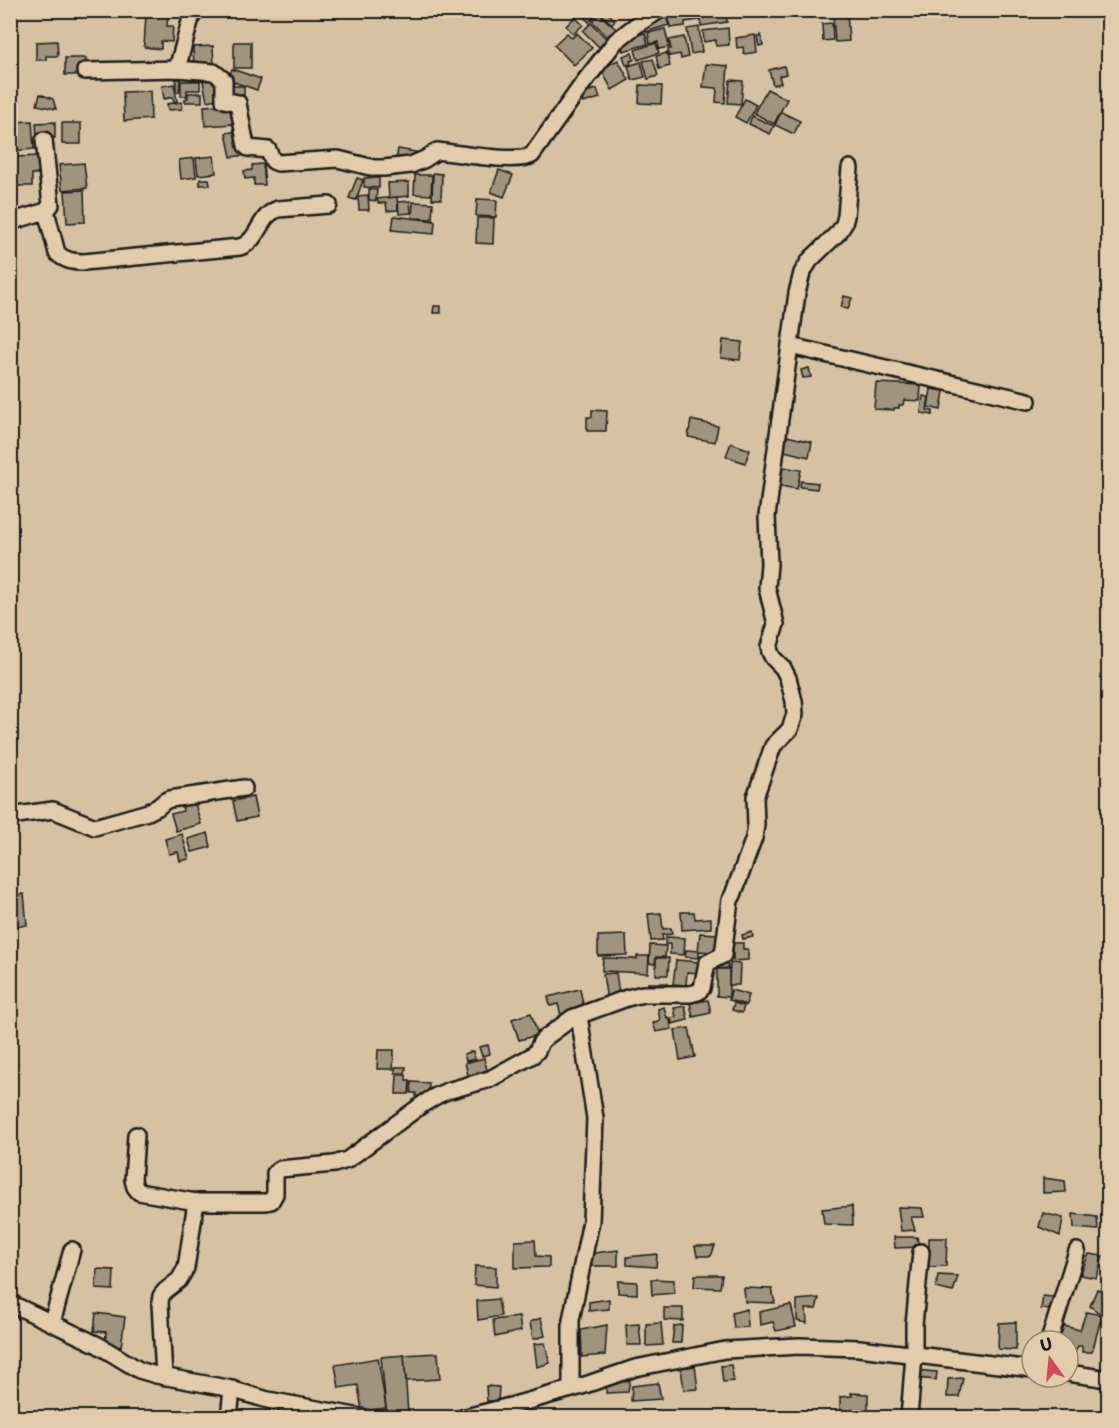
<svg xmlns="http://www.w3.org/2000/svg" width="1119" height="1428" font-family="'Playpen Sans',sans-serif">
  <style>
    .building { fill: #a1947e; stroke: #1c1c1c; stroke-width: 1.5 }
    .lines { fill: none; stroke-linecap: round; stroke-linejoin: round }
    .minor-casing { stroke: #1c1c1c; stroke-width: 20 }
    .minor { stroke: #e2ccac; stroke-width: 15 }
  </style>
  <rect width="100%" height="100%" fill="#d6c2a3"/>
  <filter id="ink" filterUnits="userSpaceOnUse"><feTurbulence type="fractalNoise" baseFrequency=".0167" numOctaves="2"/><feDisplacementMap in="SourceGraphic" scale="12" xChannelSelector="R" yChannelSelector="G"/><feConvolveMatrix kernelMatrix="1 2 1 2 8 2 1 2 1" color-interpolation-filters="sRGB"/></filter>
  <g filter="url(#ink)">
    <!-- building -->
    <g class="building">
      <path d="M 555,10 L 568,10 L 568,11 L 556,15 Z"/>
      <path d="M 584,10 L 598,10 L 599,11 L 589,22 L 580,14 Z"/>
      <path d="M 603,10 L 613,10 L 609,14 L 615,20 L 612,24 L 600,13 Z"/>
      <path d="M 668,10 L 698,10 L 699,20 L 685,22 L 685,26 L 670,28 Z"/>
      <path d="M 699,10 L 726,10 L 727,22 L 701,26 Z"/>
      <path d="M 847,13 L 849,41 L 835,42 L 833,14 Z"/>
      <path d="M 146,14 L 168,15 L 167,26 L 173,26 L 172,42 L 161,41 L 161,49 L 144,47 Z"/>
      <path d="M 599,14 L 616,29 L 608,37 L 592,21 Z"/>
      <path d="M 575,17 L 583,25 L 573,34 L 566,26 Z"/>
      <path d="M 666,17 L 669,25 L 646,32 L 643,23 Z"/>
      <path d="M 591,23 L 609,41 L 601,49 L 583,31 Z"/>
      <path d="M 832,23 L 833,40 L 823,41 L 822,24 Z"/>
      <path d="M 699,27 L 702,52 L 691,54 L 687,29 Z"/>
      <path d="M 728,28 L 729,45 L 716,46 L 716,40 L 704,42 L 703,31 Z"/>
      <path d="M 665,29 L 669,47 L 659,49 L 658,42 L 650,44 L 648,33 Z"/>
      <path d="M 567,33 L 572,38 L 577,33 L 592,48 L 574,65 L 554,45 Z"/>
      <path d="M 645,33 L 648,44 L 623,51 L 620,40 Z"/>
      <path d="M 755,35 L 757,52 L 744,54 L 743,47 L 737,48 L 736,38 Z"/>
      <path d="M 761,35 L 763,45 L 759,46 L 757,36 Z"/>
      <path d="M 684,37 L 688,57 L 681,59 L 680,54 L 669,56 L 668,49 L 671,49 L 669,40 Z"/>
      <path d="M 57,41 L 58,56 L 46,56 L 46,60 L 36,60 L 36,42 Z"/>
      <rect x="234" y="42" width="17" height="26"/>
      <path d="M 656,43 L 659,53 L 638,60 L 635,50 Z"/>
      <path d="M 213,46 L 214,67 L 194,68 L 193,47 Z"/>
      <path d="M 632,53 L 634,60 L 630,61 L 631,64 L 626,65 L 623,56 Z"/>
      <path d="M 667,53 L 670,66 L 659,69 L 656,56 Z"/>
      <path d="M 65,58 L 86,58 L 85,75 L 65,75 Z"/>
      <path d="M 653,59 L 658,76 L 648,79 L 643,61 Z"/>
      <path d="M 618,60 L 629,80 L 612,90 L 601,69 Z"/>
      <path d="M 641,62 L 645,77 L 632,80 L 628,66 Z"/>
      <path d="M 706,64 L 728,66 L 725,103 L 716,102 L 717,88 L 703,87 Z"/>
      <path d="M 784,66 L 786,74 L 779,76 L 781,83 L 773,85 L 769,70 Z"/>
      <path d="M 232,69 L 261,79 L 257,90 L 228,80 Z"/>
      <path d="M 213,74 L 222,98 L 207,101 L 202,76 Z"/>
      <path d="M 176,79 L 180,79 L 179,92 L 176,92 Z"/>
      <path d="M 730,80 L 743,81 L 741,104 L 728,103 Z"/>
      <path d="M 181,81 L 200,81 L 200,90 L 187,90 L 187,96 L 181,96 Z"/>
      <path d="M 174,84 L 177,101 L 174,102 L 173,97 L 164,99 L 162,86 Z"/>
      <path d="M 640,85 L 662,86 L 661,104 L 639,103 Z"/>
      <rect x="228" y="86" width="16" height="11"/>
      <path d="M 597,89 L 600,98 L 583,103 L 581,93 Z"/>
      <path d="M 767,89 L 787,99 L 774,124 L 754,113 Z"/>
      <path d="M 150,91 L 151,119 L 124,121 L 123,92 Z"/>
      <path d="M 188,93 L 202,93 L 202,102 L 185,102 L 185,99 L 188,98 Z"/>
      <path d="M 40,94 L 53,99 L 56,109 L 37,105 Z"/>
      <path d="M 745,99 L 756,105 L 746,123 L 735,117 Z"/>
      <path d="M 182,102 L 182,109 L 168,110 L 167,104 Z"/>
      <path d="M 233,104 L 234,124 L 205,126 L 204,106 Z"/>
      <path d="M 781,112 L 800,121 L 794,134 L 775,125 Z"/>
      <path d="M 752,116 L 774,126 L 770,134 L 749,124 Z"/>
      <path d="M 32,121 L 34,149 L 10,151 L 10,122 Z"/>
      <path d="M 55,122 L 55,138 L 37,138 L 36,123 Z"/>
      <rect x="62" y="123" width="19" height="21"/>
      <path d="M 237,131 L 242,138 L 245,155 L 231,157 L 226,133 Z"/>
      <path d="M 398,149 L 416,152 L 415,162 L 396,160 Z"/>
      <path d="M 39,156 L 39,174 L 32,174 L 32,186 L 17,186 L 16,157 Z"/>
      <path d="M 214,156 L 216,173 L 198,175 L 196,158 Z"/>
      <path d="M 194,158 L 196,177 L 181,179 L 179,160 Z"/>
      <path d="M 84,163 L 87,188 L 62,190 L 59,165 Z"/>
      <path d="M 263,164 L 265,185 L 254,185 L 254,178 L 245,179 L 244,171 L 252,170 L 252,165 Z"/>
      <path d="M 499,170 L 513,175 L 504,197 L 491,192 Z"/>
      <path d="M 433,173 L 442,174 L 441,199 L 432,199 Z"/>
      <path d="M 415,175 L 432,175 L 431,195 L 414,194 Z"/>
      <path d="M 10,176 L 14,176 L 10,197 Z"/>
      <path d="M 357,178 L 363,180 L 356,200 L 349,198 Z"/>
      <path d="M 364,178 L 379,178 L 379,188 L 364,187 Z"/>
      <path d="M 200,179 L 209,179 L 210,185 L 200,185 Z"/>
      <path d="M 409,182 L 409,196 L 389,198 L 388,183 Z"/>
      <path d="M 369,189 L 377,190 L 376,201 L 369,200 Z"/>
      <path d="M 84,190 L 85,222 L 67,223 L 65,191 Z"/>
      <path d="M 368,195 L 369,210 L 359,210 L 358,196 Z"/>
      <path d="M 397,197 L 398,210 L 387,211 L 386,203 L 378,203 L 377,199 Z"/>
      <path d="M 477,199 L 497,200 L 496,217 L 476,216 Z"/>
      <path d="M 410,201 L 411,213 L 399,214 L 398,202 Z"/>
      <path d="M 413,202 L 433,203 L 432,219 L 412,218 Z"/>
      <path d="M 394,216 L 435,221 L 434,234 L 392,230 Z"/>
      <path d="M 477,218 L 494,218 L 493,244 L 476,243 Z"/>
      <path d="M 844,296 L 852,298 L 848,309 L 841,307 Z"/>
      <path d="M 434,306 L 441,306 L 441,313 L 433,313 Z"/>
      <path d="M 723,340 L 742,342 L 740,360 L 721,358 Z"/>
      <path d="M 809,368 L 811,377 L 803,378 L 801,370 Z"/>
      <path d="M 876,383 L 921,385 L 920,401 L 904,400 L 903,405 L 899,405 L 899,408 L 894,408 L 894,410 L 874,409 Z"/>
      <path d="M 931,389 L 944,391 L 941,410 L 928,407 Z"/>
      <path d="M 923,396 L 929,397 L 927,410 L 933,411 L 933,415 L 921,413 Z"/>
      <path d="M 592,410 L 607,411 L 606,431 L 587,431 L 587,417 L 592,417 Z"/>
      <path d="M 691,420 L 718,426 L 715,442 L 688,437 Z"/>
      <path d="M 787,436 L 812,442 L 809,457 L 784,451 Z"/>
      <path d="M 731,443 L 750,450 L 745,463 L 726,456 Z"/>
      <path d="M 783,467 L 801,470 L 797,489 L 779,486 Z"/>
      <path d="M 801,481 L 818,483 L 817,489 L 800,487 Z"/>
      <path d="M 253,797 L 257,817 L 237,821 L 233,801 Z"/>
      <path d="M 194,800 L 201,824 L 176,831 L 171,814 L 183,811 L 182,804 Z"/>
      <path d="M 208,833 L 211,847 L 192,852 L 188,839 Z"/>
      <path d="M 182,834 L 189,859 L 180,861 L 178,852 L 169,854 L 165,839 Z"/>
      <path d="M 15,892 L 19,895 L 24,894 L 27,925 L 10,928 L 10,893 Z"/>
      <path d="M 681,912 L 694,912 L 695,919 L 711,918 L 711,928 L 682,930 Z"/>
      <path d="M 661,913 L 663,929 L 671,928 L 672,934 L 662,935 L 663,940 L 651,941 L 648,914 Z"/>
      <path d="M 752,932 L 753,937 L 743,939 L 742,935 Z"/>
      <path d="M 700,933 L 718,934 L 717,943 L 724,944 L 723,953 L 698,951 Z"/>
      <path d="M 626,935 L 627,955 L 598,956 L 598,936 Z"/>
      <path d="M 666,937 L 685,938 L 684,955 L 670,954 L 670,944 L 665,944 Z"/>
      <path d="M 733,943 L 743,943 L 743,949 L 748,949 L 748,960 L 733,961 Z"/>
      <path d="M 650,945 L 666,946 L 665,957 L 656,957 L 655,964 L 649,963 Z"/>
      <path d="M 686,950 L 699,951 L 699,958 L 685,957 Z"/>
      <path d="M 637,956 L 649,956 L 648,973 L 602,971 L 603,958 L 637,959 Z"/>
      <path d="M 656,958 L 669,958 L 668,975 L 656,975 Z"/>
      <path d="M 676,960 L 699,962 L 698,973 L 687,972 L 686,985 L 673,984 Z"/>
      <path d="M 727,960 L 728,968 L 715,969 L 714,962 Z"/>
      <path d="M 730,963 L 740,964 L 739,985 L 729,985 Z"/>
      <path d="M 717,969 L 729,969 L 729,997 L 717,996 Z"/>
      <path d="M 616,973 L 620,1000 L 607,1001 L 603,974 Z"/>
      <rect x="648" y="983" width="19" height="10"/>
      <path d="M 580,989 L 584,1009 L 561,1015 L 558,1004 L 550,1006 L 548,997 Z"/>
      <path d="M 731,990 L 749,995 L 746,1005 L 729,1000 Z"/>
      <path d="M 708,1000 L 711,1013 L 693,1017 L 690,1003 Z"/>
      <path d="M 734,1003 L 744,1006 L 742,1013 L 732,1010 Z"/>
      <path d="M 685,1006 L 688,1020 L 672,1024 L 671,1018 L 676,1017 L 674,1008 Z"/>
      <path d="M 664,1007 L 667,1018 L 669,1017 L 672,1029 L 656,1032 L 653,1023 L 660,1020 L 658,1009 Z"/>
      <path d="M 531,1013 L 538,1035 L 519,1040 L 512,1019 Z"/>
      <path d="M 689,1028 L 695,1057 L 680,1060 L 675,1030 Z"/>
      <path d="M 488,1045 L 490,1054 L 482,1056 L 479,1047 Z"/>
      <path d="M 378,1050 L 394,1050 L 393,1069 L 377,1069 Z"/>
      <path d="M 473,1051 L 475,1059 L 466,1061 L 464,1054 Z"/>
      <path d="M 484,1058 L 489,1078 L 470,1083 L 465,1063 Z"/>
      <path d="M 395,1067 L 406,1067 L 405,1073 L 395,1073 Z"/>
      <path d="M 397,1075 L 406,1075 L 406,1080 L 410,1080 L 409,1094 L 396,1094 Z"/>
      <path d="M 411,1082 L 429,1083 L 428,1100 L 416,1099 L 416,1093 L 411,1093 Z"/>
      <path d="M 1043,1178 L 1065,1181 L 1066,1192 L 1043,1193 Z"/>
      <path d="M 852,1206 L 853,1225 L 824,1224 L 822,1209 Z"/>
      <path d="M 898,1207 L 922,1208 L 924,1217 L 911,1217 L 915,1230 L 901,1231 Z"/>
      <path d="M 1043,1213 L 1063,1218 L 1060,1236 L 1039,1227 Z"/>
      <path d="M 1073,1214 L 1097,1217 L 1098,1230 L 1074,1228 Z"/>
      <path d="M 894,1237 L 917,1237 L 919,1247 L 895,1248 Z"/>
      <path d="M 929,1238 L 947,1238 L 946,1266 L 929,1267 Z"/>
      <path d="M 535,1240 L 536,1256 L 549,1257 L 549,1267 L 515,1268 L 515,1241 Z"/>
      <path d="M 695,1246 L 715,1246 L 711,1256 L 697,1256 Z"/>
      <path d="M 618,1250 L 618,1266 L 590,1266 L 594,1253 Z"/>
      <path d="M 657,1254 L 656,1267 L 627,1265 L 627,1257 Z"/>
      <path d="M 1089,1254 L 1103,1256 L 1096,1278 L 1080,1275 Z"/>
      <path d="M 475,1266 L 496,1267 L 496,1287 L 474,1285 Z"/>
      <path d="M 97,1269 L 114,1270 L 113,1290 L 96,1289 Z"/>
      <path d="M 695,1275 L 722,1275 L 720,1288 L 694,1287 Z"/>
      <path d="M 938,1275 L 958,1276 L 953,1292 L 936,1288 Z"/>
      <path d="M 651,1279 L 674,1280 L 674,1293 L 652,1295 Z"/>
      <path d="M 618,1281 L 637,1282 L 637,1294 L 618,1293 Z"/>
      <path d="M 744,1288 L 772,1289 L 775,1303 L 745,1302 Z"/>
      <path d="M 1097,1289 L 1108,1294 L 1108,1300 L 1102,1315 L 1090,1306 Z"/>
      <path d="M 1043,1296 L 1062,1298 L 1055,1310 L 1041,1309 Z"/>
      <path d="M 819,1298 L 816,1309 L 806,1309 L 807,1323 L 797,1321 L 797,1300 Z"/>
      <path d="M 498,1299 L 501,1316 L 478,1320 L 477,1301 Z"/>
      <path d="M 609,1299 L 609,1309 L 589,1311 L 589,1302 Z"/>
      <path d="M 791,1305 L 796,1327 L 776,1331 L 773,1322 L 760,1325 L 759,1312 Z"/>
      <path d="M 664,1308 L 683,1308 L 683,1321 L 664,1320 Z"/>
      <path d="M 747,1309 L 748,1327 L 734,1328 L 732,1313 Z"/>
      <path d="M 1086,1312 L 1102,1315 L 1092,1352 L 1082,1352 L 1082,1346 L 1078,1346 L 1074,1355 L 1068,1354 L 1068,1341 L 1059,1341 L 1064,1326 L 1080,1330 Z"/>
      <path d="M 96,1313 L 125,1317 L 121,1347 L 105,1345 L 106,1332 L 94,1331 Z"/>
      <path d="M 519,1317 L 521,1331 L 495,1337 L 493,1320 Z"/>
      <path d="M 541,1318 L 545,1336 L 533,1339 L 530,1322 Z"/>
      <path d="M 1016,1322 L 1016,1350 L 998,1349 L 999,1323 Z"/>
      <path d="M 661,1323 L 663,1345 L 646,1346 L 646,1324 Z"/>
      <path d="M 639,1324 L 641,1345 L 627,1345 L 626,1325 Z"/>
      <path d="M 607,1325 L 605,1355 L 582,1357 L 581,1330 Z"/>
      <path d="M 682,1325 L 681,1343 L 672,1343 L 674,1326 Z"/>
      <path d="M 545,1343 L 550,1363 L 537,1367 L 534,1344 Z"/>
      <path d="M 438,1353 L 440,1379 L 406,1381 L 404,1355 Z"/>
      <path d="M 404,1355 L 408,1414 L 384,1415 L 386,1408 L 381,1357 Z"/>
      <path d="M 378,1358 L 386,1408 L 362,1411 L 358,1385 L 339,1388 L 335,1365 Z"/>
      <path d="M 731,1365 L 734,1381 L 723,1382 L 721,1366 Z"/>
      <path d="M 695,1366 L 698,1389 L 684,1390 L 681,1368 Z"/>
      <path d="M 916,1370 L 937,1372 L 936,1380 L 915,1378 Z"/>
      <path d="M 963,1378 L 959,1397 L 947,1397 L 948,1379 Z"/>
      <path d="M 630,1379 L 628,1392 L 606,1393 L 607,1382 Z"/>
      <path d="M 658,1383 L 661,1399 L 631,1401 L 632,1386 Z"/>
      <path d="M 486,1386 L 499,1387 L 498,1401 L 487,1401 Z"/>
      <path d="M 851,1393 L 868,1394 L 868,1414 L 840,1415 L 840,1397 L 852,1396 Z"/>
      <path d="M 279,1410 L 295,1410 L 295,1418 L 278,1418 Z"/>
      <path d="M 658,1411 L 659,1418 L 633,1418 L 633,1413 Z"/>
      <path d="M 299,1414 L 319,1416 L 319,1418 L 298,1418 Z"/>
    </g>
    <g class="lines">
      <!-- minor casing -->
      <g class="minor-casing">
        <g id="minor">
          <path d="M 177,69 L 191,18 L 196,10"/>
          <path d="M 85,71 L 177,69 L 214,72 L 224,80 L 224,100 L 238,103 L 246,146 L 248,148 L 268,150 L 273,161 L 278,163 L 338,159 L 374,168 L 384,168 L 411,165 L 425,159 L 437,151 C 456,153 518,164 532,155 L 584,82 L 616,41 L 639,23 L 660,10"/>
          <path d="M 46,211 L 57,253 C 65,261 74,262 84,262 L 240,247 C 260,240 258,216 278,209 L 329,205"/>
          <path d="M 10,222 L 46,211 L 51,205 L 44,140"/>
          <path d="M 790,346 L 1028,401"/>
          <path d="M 10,816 L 53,810 L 95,827 L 148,812 L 158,807 L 165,801 L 170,799 L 244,788"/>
          <path d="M 136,1135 L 133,1180 L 135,1187 L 139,1192 L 196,1202"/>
          <path d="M 10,1303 L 98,1345 L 139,1370 L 156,1375 L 227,1388 L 268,1400 L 366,1418"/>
          <path d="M 52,1323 L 72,1250"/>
          <path d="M 1049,1341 L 1077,1251"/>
          <path d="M 1068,1373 L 1108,1379"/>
          <path d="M 164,1377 L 160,1303 L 161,1296 L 165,1291 L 179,1280 L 186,1268 L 196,1202 L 266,1202 L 271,1201 L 275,1194 L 275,1173 L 280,1169 L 334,1164 L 347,1160 L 423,1104 L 436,1096 L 447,1091 L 490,1079 L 533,1055 L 537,1051 L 541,1042 L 545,1038 L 572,1018 L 627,998 L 643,994 L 690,994 L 698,992 L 702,988 L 707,963 L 723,955 L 730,900 L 733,895 L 754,838 L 756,825 L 755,797 L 759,786 L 773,746 L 790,729 L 795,714 L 794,701 L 788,678 L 783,668 L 773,658 L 770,652 L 769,647 L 776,624 L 767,588 L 769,564 L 767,516 L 797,293 L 802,273 L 810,260 L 839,232 L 844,224 L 846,216 L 850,168"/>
          <path d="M 571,1389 L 571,1320 L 591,1221 L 595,1118 L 579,1016"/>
          <path d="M 229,1418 L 232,1389"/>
          <path d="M 462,1418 L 514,1405 L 582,1386 L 635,1368 L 725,1350 L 799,1346 L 859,1348 L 1032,1369"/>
          <path d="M 909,1418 L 914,1355 L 914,1325 L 921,1252"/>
        </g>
      </g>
      <!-- minor -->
      <use href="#minor" class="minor"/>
    </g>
  </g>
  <!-- margin -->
  <rect width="1119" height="1428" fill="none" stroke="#e2ccac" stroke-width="36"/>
  <rect x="18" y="18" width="1083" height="1392" fill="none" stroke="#1c1c1c" stroke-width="2" filter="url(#ink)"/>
  <!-- north arrow -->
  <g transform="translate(1050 1359) rotate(345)"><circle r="28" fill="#e2ccac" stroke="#938672" stroke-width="1.5"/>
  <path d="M0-4.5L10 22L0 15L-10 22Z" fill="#d1495b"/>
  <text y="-9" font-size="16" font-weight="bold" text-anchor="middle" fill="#1c1c1c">U</text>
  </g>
</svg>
